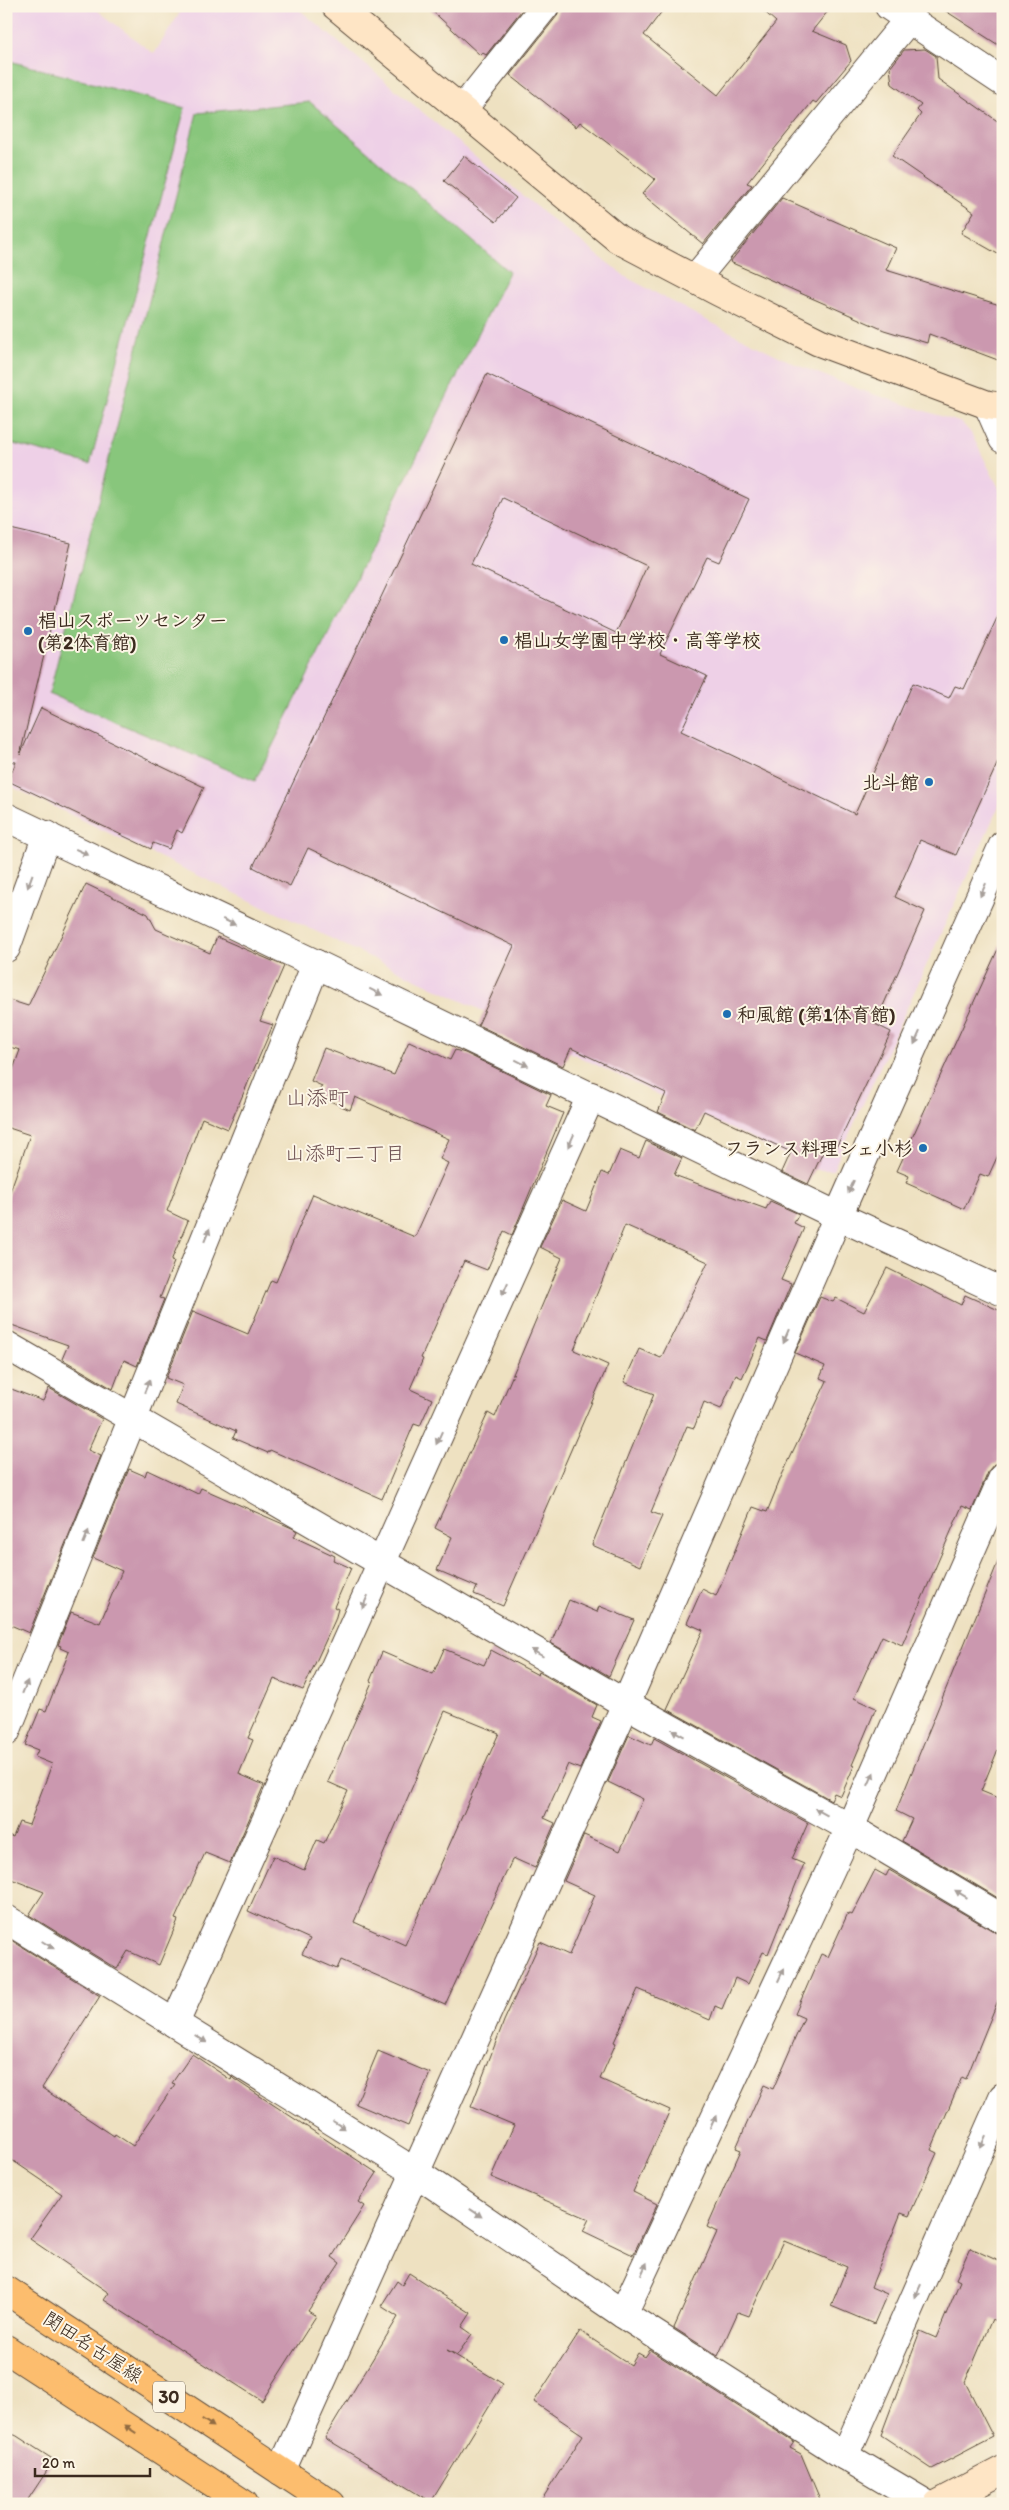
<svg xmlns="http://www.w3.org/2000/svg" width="1009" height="2510" font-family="Itim,'Klee One',sans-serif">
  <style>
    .built { fill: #eed0e7 }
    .green { fill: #88c67c; stroke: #62784d }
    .building { fill: #cb98af; fill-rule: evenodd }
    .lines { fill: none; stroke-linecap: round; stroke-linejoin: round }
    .street-casing { stroke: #564536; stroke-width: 30 }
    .secondary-casing { stroke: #564536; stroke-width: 30 }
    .primary-casing { stroke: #564536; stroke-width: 30 }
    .street { stroke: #fff; stroke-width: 28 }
    .secondary { stroke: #fee5c5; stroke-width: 28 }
    .primary { stroke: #fcbd6e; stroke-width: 28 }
    .oneway { fill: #a79f9a }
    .oneway2 { fill: #926c42 }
    .poi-dot { fill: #1f6fb2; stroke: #fcf5e5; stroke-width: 2 }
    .labels { text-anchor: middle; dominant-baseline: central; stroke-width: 4; stroke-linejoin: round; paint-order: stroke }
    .shield { fill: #fcf5e5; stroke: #75675a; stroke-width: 1 }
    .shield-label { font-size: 18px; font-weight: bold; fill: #3b2a1e }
    .poi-label { font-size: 19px; font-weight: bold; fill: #3b2a1e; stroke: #fcf5e5; text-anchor: start }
    .street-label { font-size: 19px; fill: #3b2a1e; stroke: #fcf5e5 }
    .neighbourhood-label { font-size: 20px; fill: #6d5051; stroke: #fcf5e5 }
    .quarter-label { font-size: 21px; fill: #6d5051; stroke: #fcf5e5 }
  </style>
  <rect width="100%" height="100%" fill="#fcf5e5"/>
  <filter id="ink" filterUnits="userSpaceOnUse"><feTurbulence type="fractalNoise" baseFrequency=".02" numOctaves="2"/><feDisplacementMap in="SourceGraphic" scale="10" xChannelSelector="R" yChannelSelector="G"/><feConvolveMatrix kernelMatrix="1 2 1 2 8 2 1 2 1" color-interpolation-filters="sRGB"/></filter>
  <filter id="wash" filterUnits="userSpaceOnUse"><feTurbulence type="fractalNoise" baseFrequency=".0096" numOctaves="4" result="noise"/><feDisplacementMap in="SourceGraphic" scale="20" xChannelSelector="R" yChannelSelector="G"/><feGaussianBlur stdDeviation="1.12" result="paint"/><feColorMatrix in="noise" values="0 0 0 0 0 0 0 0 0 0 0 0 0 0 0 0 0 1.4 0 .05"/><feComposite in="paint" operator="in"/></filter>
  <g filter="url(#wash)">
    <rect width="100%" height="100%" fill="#eee1c1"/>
    <!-- built -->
    <path class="built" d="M 6,6 L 92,6 L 154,54 L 184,6 L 295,6 L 546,215 L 626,277 L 708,321 L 797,365 L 861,390 L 962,423 L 971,433 L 1003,496 L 1003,797 L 833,1170 L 817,1170 L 6,784 Z"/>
    <!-- green -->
    <g class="green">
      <path d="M 6,60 L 185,108 L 90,464 L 6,442 Z"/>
      <path d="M 310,102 L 509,272 L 255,781 L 49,694 L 197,113 Z"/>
    </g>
    <g id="blocks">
      <!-- building -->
      <g class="building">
        <path d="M 427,6 L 525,6 L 486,55 L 483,53 L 480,55 Z"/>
        <path d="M 560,6 L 666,6 L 644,35 L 718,95 L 776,22 L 758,6 L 832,6 L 812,31 L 846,45 L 851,61 L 816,103 L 813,101 L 747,183 L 752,185 L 703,244 L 642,194 L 655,179 L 580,122 L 576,127 L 510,75 L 557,16 Z"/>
        <path d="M 938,6 L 1003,6 L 1003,48 Z"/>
        <path d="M 925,49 L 936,56 L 938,79 L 1003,125 L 1003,257 L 961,233 L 974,212 L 892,156 L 921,114 L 917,110 L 921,105 L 892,84 L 890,68 L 904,50 Z"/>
        <path d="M 464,156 L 516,198 L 496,222 L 444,181 Z"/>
        <path d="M 782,198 L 896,248 L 886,270 L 1003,306 L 1003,362 L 929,334 L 927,343 L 884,330 L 730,262 Z"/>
        <path d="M 487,374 L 749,499 L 719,562 L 707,557 L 660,654 L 707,676 L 681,731 L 855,814 L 913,683 L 949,698 L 955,686 L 964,689 L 1003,605 L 1003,751 L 956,855 L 920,840 L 895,897 L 925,911 L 875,1024 L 891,1032 L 834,1152 L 825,1148 L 808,1184 L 782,1172 L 791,1152 L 704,1111 L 695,1130 L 658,1112 L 666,1093 L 571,1048 L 563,1066 L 478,1025 L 514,946 L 308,848 L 290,886 L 253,867 ZM 503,498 L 647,566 L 616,633 L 471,564 Z"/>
        <path d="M 6,528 L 71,543 L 20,755 L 41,708 L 204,787 L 182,833 L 177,830 L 169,849 L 153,843 L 151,849 L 8,781 L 16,762 L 6,761 Z"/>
        <path d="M 86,884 L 148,914 L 156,929 L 210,953 L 217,937 L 284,966 L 260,1021 L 273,1025 L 228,1129 L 202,1118 L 167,1211 L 188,1221 L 171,1261 L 174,1262 L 160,1298 L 164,1299 L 137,1366 L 124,1360 L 113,1389 L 62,1359 L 68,1345 L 6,1323 L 6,1203 L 30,1135 L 6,1127 L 6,1089 L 20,1050 L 6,1046 L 6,999 L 28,1006 Z"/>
        <path d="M 1003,938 L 1003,1144 L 988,1177 L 980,1174 L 964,1209 L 906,1183 L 909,1176 L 897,1171 Z"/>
        <path d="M 409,1041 L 450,1060 L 455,1050 L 465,1053 L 551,1095 L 546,1106 L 563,1113 L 512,1235 L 504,1231 L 487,1270 L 464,1261 L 421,1358 L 423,1359 L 410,1389 L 432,1399 L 420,1426 L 414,1424 L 382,1499 L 270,1450 L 268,1453 L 233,1438 L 236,1431 L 176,1404 L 183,1385 L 166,1378 L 193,1311 L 248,1334 L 271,1280 L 276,1282 L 313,1194 L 415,1237 L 448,1163 L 440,1159 L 449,1139 L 355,1097 L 350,1110 L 317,1095 L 322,1086 L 311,1081 L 324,1048 L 394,1075 Z"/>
        <path d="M 646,1141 L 682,1158 L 674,1175 L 766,1209 L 770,1201 L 799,1214 L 794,1223 L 804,1228 L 781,1280 L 791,1284 L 767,1341 L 760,1338 L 742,1378 L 736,1375 L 721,1409 L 704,1402 L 694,1428 L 687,1426 L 651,1512 L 662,1516 L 640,1566 L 592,1545 L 654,1394 L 624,1382 L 639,1349 L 661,1358 L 708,1262 L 625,1225 L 574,1350 L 608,1365 L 503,1606 L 474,1594 L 477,1587 L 437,1570 L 452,1537 L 435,1528 L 488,1413 L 495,1417 L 562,1258 L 540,1247 L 562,1200 L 586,1211 L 602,1172 L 609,1175 L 620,1150 L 639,1158 Z"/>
        <path d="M 887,1268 L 961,1305 L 965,1295 L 1003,1312 L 1003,1462 L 994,1464 L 989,1470 L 972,1510 L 962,1506 L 902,1645 L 882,1636 L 854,1698 L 876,1708 L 852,1765 L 854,1766 L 841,1796 L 834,1793 L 831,1800 L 667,1709 L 703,1630 L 687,1623 L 702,1589 L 716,1596 L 753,1507 L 767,1512 L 782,1475 L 827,1381 L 820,1378 L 825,1366 L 795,1353 L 820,1297 L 833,1302 L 836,1298 L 864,1312 Z"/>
        <path d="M 6,1387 L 43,1401 L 49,1388 L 102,1419 L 88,1450 L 101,1456 L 29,1633 L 6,1623 Z"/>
        <path d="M 129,1469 L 145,1476 L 147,1470 L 198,1494 L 201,1488 L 292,1528 L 297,1531 L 294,1537 L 335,1556 L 333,1560 L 351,1568 L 334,1607 L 338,1609 L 335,1620 L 303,1690 L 274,1679 L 248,1738 L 253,1740 L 239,1774 L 264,1785 L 230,1863 L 205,1853 L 175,1919 L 178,1920 L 159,1965 L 128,1951 L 117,1969 L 29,1915 L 44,1892 L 6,1877 L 6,1834 L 13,1837 L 19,1822 L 29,1825 L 52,1764 L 35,1757 L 38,1750 L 25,1745 L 40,1709 L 46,1711 L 69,1652 L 60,1648 L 61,1646 L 58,1645 L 71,1612 L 100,1623 L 122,1571 L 93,1558 Z"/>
        <path d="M 1002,1552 L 1003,1737 L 981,1791 L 1003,1800 L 1003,1901 L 902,1841 L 912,1819 L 896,1811 Z"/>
        <path d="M 569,1600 L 597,1612 L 599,1606 L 634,1620 L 609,1676 L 551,1643 Z"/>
        <path d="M 444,1649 L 484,1665 L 491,1650 L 538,1675 L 539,1672 L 597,1705 L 592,1717 L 601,1721 L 580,1769 L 568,1764 L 544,1818 L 555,1823 L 535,1868 L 515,1859 L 512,1860 L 445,2005 L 341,1960 L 337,1969 L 302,1954 L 310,1939 L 248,1911 L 273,1856 L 304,1870 L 317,1840 L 324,1843 L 348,1791 L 328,1782 L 372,1682 L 370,1681 L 382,1652 L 433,1674 ZM 445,1711 L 499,1733 L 405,1945 L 354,1922 Z"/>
        <path d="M 629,1735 L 651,1745 L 654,1738 L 808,1823 L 792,1859 L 804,1864 L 768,1954 L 763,1952 L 748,1984 L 735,1978 L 722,2009 L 715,2006 L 710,2020 L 638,1989 L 614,2042 L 616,2043 L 600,2079 L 670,2110 L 633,2192 L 657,2204 L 633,2255 L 583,2231 L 589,2219 L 491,2177 L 514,2125 L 471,2107 L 504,2021 L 540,1942 L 569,1955 L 595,1895 L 564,1881 L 584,1835 L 620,1851 L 643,1799 L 608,1782 Z"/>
        <path d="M 875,1870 L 886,1876 L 889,1870 L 995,1932 L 1003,1935 L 1003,1988 L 966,2079 L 962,2077 L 931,2150 L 937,2153 L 909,2216 L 901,2213 L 871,2287 L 887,2294 L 874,2324 L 831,2306 L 847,2267 L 784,2241 L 749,2316 L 738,2312 L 718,2356 L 674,2328 L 717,2232 L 707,2227 L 741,2150 L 736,2148 L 764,2085 L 773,2089 L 804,2018 L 795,2014 L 821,1954 L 828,1957 L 848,1913 L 852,1915 Z"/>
        <path d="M 11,1940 L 100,1996 L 42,2088 L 114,2136 L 115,2134 L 133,2146 L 175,2084 L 172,2083 L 192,2054 L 231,2080 L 232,2077 L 234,2079 L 377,2173 L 358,2202 L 364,2206 L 332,2257 L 340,2263 L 308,2311 L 316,2316 L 262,2401 L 104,2300 L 109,2293 L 30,2239 L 62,2194 L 6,2156 L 6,1946 Z"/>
        <path d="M 378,2051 L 430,2073 L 408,2126 L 356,2104 Z"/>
        <path d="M 970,2248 L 1003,2263 L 1003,2323 L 992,2319 L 965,2382 L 993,2437 L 932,2469 L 881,2435 L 920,2331 L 936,2338 L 960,2281 L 956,2279 Z"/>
        <path d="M 409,2273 L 471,2313 L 462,2327 L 472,2334 L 457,2355 L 447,2350 L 503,2384 L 431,2502 L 325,2438 L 398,2317 L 381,2306 L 397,2281 L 402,2285 Z"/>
        <path d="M 580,2331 L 631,2365 L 638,2353 L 645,2357 L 650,2350 L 794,2442 L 790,2448 L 801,2454 L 822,2504 L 539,2504 L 583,2435 L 534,2402 Z"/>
        <path d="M 6,2429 L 54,2460 L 25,2504 L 6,2504 Z"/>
      </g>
    </g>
  </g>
  <g filter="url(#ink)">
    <use href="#blocks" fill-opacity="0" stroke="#564536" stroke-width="1"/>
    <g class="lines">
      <!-- street casing -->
      <g class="street-casing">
        <g id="street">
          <path d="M 889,6 L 1003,82"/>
          <path d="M 462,110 L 545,6"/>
          <path d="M 695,279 L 909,19"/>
          <path d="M 988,405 L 1003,439"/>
          <path d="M 6,817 L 316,964 L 838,1216 L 1003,1292"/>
          <path d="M 6,948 L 47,835"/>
          <path d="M 6,1345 L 626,1704 L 850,1828 L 1003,1919"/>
          <path d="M 6,1732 L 316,964"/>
          <path d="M 6,1919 L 415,2172 L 623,2314 L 845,2456 L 926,2504"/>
          <path d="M 175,2023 L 591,1096"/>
          <path d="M 623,2314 L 850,1828 L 1003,1477"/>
          <path d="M 845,2456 L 1003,2097"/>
          <path d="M 281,2471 L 626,1704 L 838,1216 L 1003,845"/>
        </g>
      </g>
      <!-- secondary casing -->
      <g class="secondary-casing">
        <g id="secondary">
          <path d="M 336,6 L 618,239 L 719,292 L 819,342 L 988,405 L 1003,407"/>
          <path d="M 938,2504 L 1003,2470"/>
        </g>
      </g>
      <!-- primary casing -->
      <g class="primary-casing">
        <g id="primary">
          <path d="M 6,2290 L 331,2504"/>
          <path d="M 6,2349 L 244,2504"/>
        </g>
      </g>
      <!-- street -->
      <use href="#street" class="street"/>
      <!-- secondary -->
      <use href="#secondary" class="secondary"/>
      <!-- primary -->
      <use href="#primary" class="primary"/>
    </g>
    <!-- one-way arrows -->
    <defs><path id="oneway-solid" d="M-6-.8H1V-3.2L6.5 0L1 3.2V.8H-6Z" transform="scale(1.25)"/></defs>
    <g class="oneway">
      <use href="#oneway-solid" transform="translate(82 852) rotate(25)"/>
      <use href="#oneway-solid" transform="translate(30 881) rotate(110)"/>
      <use href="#oneway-solid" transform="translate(983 890) rotate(114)"/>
      <use href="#oneway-solid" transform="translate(229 922) rotate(25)"/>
      <use href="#oneway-solid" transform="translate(376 992) rotate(26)"/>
      <use href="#oneway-solid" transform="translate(917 1038) rotate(114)"/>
      <use href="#oneway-solid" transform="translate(522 1063) rotate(26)"/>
      <use href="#oneway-solid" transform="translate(571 1141) rotate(114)"/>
      <use href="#oneway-solid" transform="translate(851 1187) rotate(114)"/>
      <use href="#oneway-solid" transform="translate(207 1235) rotate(-68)"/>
      <use href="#oneway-solid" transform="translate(505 1289) rotate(114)"/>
      <use href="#oneway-solid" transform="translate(786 1336) rotate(113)"/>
      <use href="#oneway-solid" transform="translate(147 1386) rotate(-68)"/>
      <use href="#oneway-solid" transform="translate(439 1438) rotate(114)"/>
      <use href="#oneway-solid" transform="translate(86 1537) rotate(-68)"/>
      <use href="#oneway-solid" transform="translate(365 1602) rotate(114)"/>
      <use href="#oneway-solid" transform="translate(537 1653) rotate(-150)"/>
      <use href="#oneway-solid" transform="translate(25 1687) rotate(-68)"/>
      <use href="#oneway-solid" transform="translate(678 1733) rotate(-151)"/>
      <use href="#oneway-solid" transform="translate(871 1779) rotate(-66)"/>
      <use href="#oneway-solid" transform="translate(821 1812) rotate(-151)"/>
      <use href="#oneway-solid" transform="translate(961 1894) rotate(-149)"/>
      <use href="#oneway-solid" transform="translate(48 1945) rotate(32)"/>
      <use href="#oneway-solid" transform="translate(781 1975) rotate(-65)"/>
      <use href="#oneway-solid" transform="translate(201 2039) rotate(32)"/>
      <use href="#oneway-solid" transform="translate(713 2122) rotate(-65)"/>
      <use href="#oneway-solid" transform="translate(339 2125) rotate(32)"/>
      <use href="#oneway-solid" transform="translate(983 2142) rotate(114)"/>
      <use href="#oneway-solid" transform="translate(476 2213) rotate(34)"/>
      <use href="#oneway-solid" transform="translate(644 2269) rotate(-65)"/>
      <use href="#oneway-solid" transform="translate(918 2291) rotate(114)"/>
    </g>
    <g class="oneway2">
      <use href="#oneway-solid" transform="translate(208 2423) rotate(33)"/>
      <use href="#oneway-solid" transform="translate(130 2429) rotate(-147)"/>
    </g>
  </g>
  <!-- markers -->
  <g class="poi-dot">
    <circle cx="28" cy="631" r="5"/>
    <circle cx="504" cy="640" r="5"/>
    <circle cx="929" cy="782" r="5"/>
    <circle cx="727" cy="1014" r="5"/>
    <circle cx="923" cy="1148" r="5"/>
  </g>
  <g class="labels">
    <!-- shield labels -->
    <rect class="shield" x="153" y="2381.5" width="32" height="31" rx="4"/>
    <g class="shield-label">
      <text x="169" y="2397">30</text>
    </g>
    <!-- poi labels -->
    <g class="poi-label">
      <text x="38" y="620">椙山スポーツセンター<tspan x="38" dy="22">(第2体育館)</tspan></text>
      <text x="514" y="640">椙山女学園中学校・高等学校</text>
      <text x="919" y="782" text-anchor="end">北斗館</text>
      <text x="737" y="1014">和風館 (第1体育館)</text>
      <text x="913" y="1148" text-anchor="end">フランス料理シェ小杉</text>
    </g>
    <!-- street labels -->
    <g class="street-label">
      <text transform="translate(93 2347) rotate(33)">関田名古屋線</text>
    </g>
    <!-- neighbourhood labels -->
    <g class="neighbourhood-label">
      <text x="345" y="1153">山添町二丁目</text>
    </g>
    <!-- quarter labels -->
    <g class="quarter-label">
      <text x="317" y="1097">山添町</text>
    </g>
  </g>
  <!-- margin -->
  <rect width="1009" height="2510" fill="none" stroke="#fcf5e5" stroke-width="25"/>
  <!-- scale -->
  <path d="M35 2468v8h115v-8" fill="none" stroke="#3b2a1e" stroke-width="2.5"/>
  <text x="42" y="2468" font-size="15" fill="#3b2a1e" stroke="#fcf5e5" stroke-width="4" paint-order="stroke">20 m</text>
</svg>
